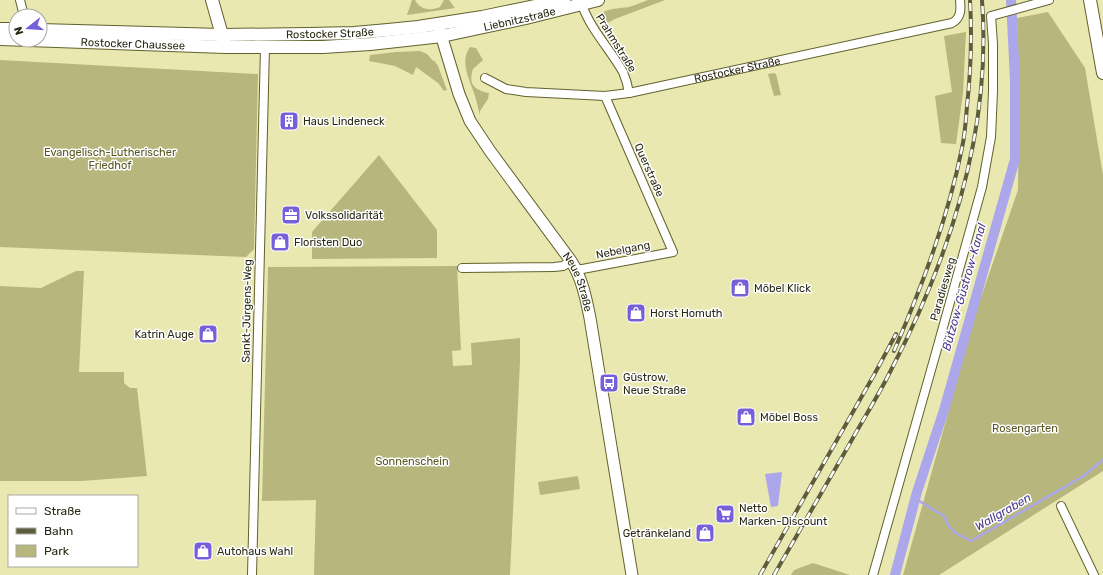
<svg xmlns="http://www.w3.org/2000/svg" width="1103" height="575" font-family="Rubik,sans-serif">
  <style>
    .green { fill: #b6b67d }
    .water { fill: #aca6eb }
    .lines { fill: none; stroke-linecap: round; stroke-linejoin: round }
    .stream { stroke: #aca6eb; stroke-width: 2.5 }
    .canal { stroke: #aca6eb; stroke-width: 10 }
    .minor-casing { stroke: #62612e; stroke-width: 10 }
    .secondary-casing { stroke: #62612e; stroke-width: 13 }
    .primary-casing { stroke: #62612e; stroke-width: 14 }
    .minor { stroke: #fff; stroke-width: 8 }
    .secondary { stroke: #fff; stroke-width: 11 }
    .primary { stroke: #fff; stroke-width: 12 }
    .rail-casing { stroke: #5d5d3e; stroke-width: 4 }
    .rail { stroke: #fff; stroke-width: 2.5; stroke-dasharray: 8; stroke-linecap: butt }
    .labels { text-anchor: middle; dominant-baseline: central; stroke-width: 3; stroke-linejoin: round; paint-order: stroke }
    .street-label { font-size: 11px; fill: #292913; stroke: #fff }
    .poi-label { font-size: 11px; fill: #292913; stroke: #fff; text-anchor: start }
    .park-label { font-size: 11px; fill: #59571f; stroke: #fff }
    .water-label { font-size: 12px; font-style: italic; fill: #4b3c8d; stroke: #fff }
  </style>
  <rect width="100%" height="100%" fill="#e8e8b0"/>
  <!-- green -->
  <g class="green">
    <path d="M 412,0 L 415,0 C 420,10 431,11 440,7 L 444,0 L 449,0 L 455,8 L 407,15 Z"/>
    <path d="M 648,0 L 665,0 L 615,19 L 602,26 C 591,7 619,9 629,7 C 636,5 642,2 648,0 Z"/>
    <path d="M 1048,12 L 1085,68 L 1103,175 L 1103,471 L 939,575 L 903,575 L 977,309 L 1018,190 L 1019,79 L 1017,18 Z"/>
    <path d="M 966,32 L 963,93 L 956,144 L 941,143 L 935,96 L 952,92 L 944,36 Z"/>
    <path d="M 470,47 L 476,48 L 483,60 L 473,69 C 468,84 474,90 489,93 L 488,99 L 480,111 L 480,115 C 478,109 477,102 475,96 C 470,79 459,63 470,47 Z"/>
    <path d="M 420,51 L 427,54 L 433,61 L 434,60 L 438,66 L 447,90 L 444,91 L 438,83 L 416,67 L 413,75 L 395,66 L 369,61 L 370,55 L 396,52 Z"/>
    <path d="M 0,60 L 258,74 L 254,249 L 246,257 L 0,247 Z"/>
    <path d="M 774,73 L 776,74 L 781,95 L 774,96 L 768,74 Z"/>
    <path d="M 379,155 L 437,230 L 437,258 L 312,259 L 312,232 Z"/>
    <path d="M 457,266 L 461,350 L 452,351 L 453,366 L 472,365 L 471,343 L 520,338 L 520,361 L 510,575 L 314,575 L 316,500 L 262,501 L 268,267 Z"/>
    <path d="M 76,271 L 84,271 L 79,372 L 124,372 L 124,383 L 130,388 L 137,388 L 147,476 L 82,481 L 0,481 L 0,286 L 41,288 Z"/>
    <path d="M 578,476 L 580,489 L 540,495 L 538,482 Z"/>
    <path d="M 813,563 L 850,575 L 791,575 L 794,570 Z"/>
  </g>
  <!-- water -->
  <path class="water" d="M 782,472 L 778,506 L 771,507 L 765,474 Z"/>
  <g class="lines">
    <!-- stream -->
    <path class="stream" d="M 916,499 L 944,516 L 947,523 L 954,532 L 971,541 L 1082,477 L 1103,460"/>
    <!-- canal -->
    <path class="canal" d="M 895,575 L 917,492 L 944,410 L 1015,159 L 1015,80 L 1011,0"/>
    <!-- minor casing -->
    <g class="minor-casing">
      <g id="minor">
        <path d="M 20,0 L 24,16"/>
        <path d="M 582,5 C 591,30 610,49 623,72 C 626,79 628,86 629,93"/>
        <path id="s1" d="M 485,78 L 506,89 L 526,92 L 605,96 L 629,93 L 952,23 C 961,18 961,10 960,0"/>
        <path d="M 462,268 L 554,267 L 563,266 L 571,261"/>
        <path d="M 577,270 L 673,252 L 605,96"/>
        <path d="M 1061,506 L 1094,575"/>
        <path d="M 252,575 L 265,47"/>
        <path d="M 873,575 L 935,356 L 982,187 L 991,137 L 993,91 L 993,44 L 991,16 L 1049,0"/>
      </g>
    </g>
    <!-- secondary casing -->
    <g class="secondary-casing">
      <g id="secondary">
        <path id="s2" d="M 439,28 L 459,94 L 470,121 L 490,151 L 571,261 C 582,278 586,298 590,318 L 632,575"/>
      </g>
    </g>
    <!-- primary casing -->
    <g class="primary-casing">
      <g id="primary">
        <path d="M 212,0 L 224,42"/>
        <path d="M 1090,0 L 1103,73"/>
        <path d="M 0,29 L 16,29"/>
        <path id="s3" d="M 40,30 L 222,35 L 309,34 L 354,33 L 388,30 L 418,27 L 482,17 L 564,0"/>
        <path id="s4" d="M 0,39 L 225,47 L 323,47 L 370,44 L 442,36 L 479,28 L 526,18 L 598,0"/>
      </g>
    </g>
    <!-- minor -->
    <use href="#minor" class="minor"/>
    <!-- secondary -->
    <use href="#secondary" class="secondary"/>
    <!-- primary -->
    <use href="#primary" class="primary"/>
    <!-- rail casing -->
    <g class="rail-casing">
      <g id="rail">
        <path d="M 894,351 C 922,286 948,218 962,148 C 965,134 966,120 967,106 C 971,70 972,35 970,0"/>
        <path d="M 760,575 L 874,375 L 896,334"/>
        <path d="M 774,575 C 799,532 824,488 849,445 C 862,421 877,398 889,374 C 949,260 992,130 982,0"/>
      </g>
    </g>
    <!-- rail -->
    <use href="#rail" class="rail"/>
  </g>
  <!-- icons -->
  <defs>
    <g id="building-square" transform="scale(1)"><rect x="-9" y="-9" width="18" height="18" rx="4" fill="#765fd9" stroke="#fff"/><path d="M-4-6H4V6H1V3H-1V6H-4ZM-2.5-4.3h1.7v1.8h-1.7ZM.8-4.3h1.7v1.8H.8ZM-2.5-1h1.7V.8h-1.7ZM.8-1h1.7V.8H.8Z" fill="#fff"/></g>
    <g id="office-square" transform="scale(1)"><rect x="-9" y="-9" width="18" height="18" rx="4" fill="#765fd9" stroke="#fff"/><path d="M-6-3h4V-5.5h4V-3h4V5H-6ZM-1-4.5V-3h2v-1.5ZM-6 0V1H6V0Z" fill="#fff"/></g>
    <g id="shop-square" transform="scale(1)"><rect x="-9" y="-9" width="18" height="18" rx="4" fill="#765fd9" stroke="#fff"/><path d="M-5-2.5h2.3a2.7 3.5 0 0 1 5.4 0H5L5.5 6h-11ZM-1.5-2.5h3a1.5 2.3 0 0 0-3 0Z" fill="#fff"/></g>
    <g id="bus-square" transform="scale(1)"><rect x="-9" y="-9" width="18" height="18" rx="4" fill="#765fd9" stroke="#fff"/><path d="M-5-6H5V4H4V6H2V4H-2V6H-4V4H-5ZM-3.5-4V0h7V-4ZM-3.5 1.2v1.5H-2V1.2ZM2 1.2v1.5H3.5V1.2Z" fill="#fff"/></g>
    <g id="supermarket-square" transform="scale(1)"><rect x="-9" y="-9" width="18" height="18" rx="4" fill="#765fd9" stroke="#fff"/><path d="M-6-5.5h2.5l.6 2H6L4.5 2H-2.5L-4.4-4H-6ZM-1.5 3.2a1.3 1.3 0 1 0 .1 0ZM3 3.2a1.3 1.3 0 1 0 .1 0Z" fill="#fff"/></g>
  </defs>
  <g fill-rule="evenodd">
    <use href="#building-square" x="289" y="121"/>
    <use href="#office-square" x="291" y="215"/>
    <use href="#shop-square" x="280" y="242"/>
    <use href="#shop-square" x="740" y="288"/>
    <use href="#shop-square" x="636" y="313"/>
    <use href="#shop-square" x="208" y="334"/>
    <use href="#bus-square" x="609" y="383"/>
    <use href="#shop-square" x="746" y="417"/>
    <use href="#supermarket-square" x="725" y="514"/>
    <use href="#shop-square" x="705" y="533"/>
    <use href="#shop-square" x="203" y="551"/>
  </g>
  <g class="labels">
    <!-- street labels -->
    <g class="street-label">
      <text stroke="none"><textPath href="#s4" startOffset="522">Liebnitzstraße</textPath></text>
      <text stroke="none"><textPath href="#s3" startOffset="290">Rostocker Straße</textPath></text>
      <text transform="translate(616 43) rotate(58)">Prahmstraße</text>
      <text stroke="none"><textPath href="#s4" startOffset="133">Rostocker Chaussee</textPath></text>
      <text stroke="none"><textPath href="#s1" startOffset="258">Rostocker Straße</textPath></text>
      <text transform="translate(649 170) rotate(66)">Querstraße</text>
      <text transform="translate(623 250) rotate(-11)">Nebelgang</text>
      <text stroke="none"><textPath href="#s2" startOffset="293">Neue Straße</textPath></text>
      <text transform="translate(943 289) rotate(-74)">Paradiesweg</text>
      <text transform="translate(247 311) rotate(-89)">Sankt-Jürgens-Weg</text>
    </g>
    <!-- poi labels -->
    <g class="poi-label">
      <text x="303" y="121">Haus Lindeneck</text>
      <text x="305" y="215">Volkssolidarität</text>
      <text x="294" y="242">Floristen Duo</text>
      <text x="754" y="288">Möbel Klick</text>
      <text x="650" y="313">Horst Homuth</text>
      <text x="194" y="334" text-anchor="end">Katrin Auge</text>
      <text x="623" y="377">Güstrow,<tspan x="623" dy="13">Neue Straße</tspan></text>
      <text x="760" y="417">Möbel Boss</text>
      <text x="739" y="508">Netto<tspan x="739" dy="13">Marken-Discount</tspan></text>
      <text x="691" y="533" text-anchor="end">Getränkeland</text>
      <text x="217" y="551">Autohaus Wahl</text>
    </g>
    <!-- park labels -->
    <g class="park-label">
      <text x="110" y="152">Evangelisch-Lutherischer<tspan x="110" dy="13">Friedhof</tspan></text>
      <text x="1025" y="428">Rosengarten</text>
      <text x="412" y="461">Sonnenschein</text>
    </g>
    <!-- water labels -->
    <g class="water-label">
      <text transform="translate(964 287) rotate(-74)">Bützow-Güstrow-Kanal</text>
      <text transform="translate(1003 512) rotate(-30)">Wallgraben</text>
    </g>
  </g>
  <!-- legend -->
  <rect x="8" y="495" width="130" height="72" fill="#ffffff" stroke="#a9a9a1"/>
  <rect x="16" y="508" width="20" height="6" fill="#ffffff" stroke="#a9a9a1"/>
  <text x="44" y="515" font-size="12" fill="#292913">Straße</text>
  <rect x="16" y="528" width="20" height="6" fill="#5d5d3e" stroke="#a9a9a1"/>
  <text x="44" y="535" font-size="12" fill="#292913">Bahn</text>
  <rect x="16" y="545" width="20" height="12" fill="#b6b67d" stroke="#a9a9a1"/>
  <text x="44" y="555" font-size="12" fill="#292913">Park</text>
  <!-- north arrow -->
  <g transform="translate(28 28) rotate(253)"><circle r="19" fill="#ffffff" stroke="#a9a9a1"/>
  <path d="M0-3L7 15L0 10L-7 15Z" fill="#765fd9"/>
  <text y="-6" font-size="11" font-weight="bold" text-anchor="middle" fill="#292913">N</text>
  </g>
</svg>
